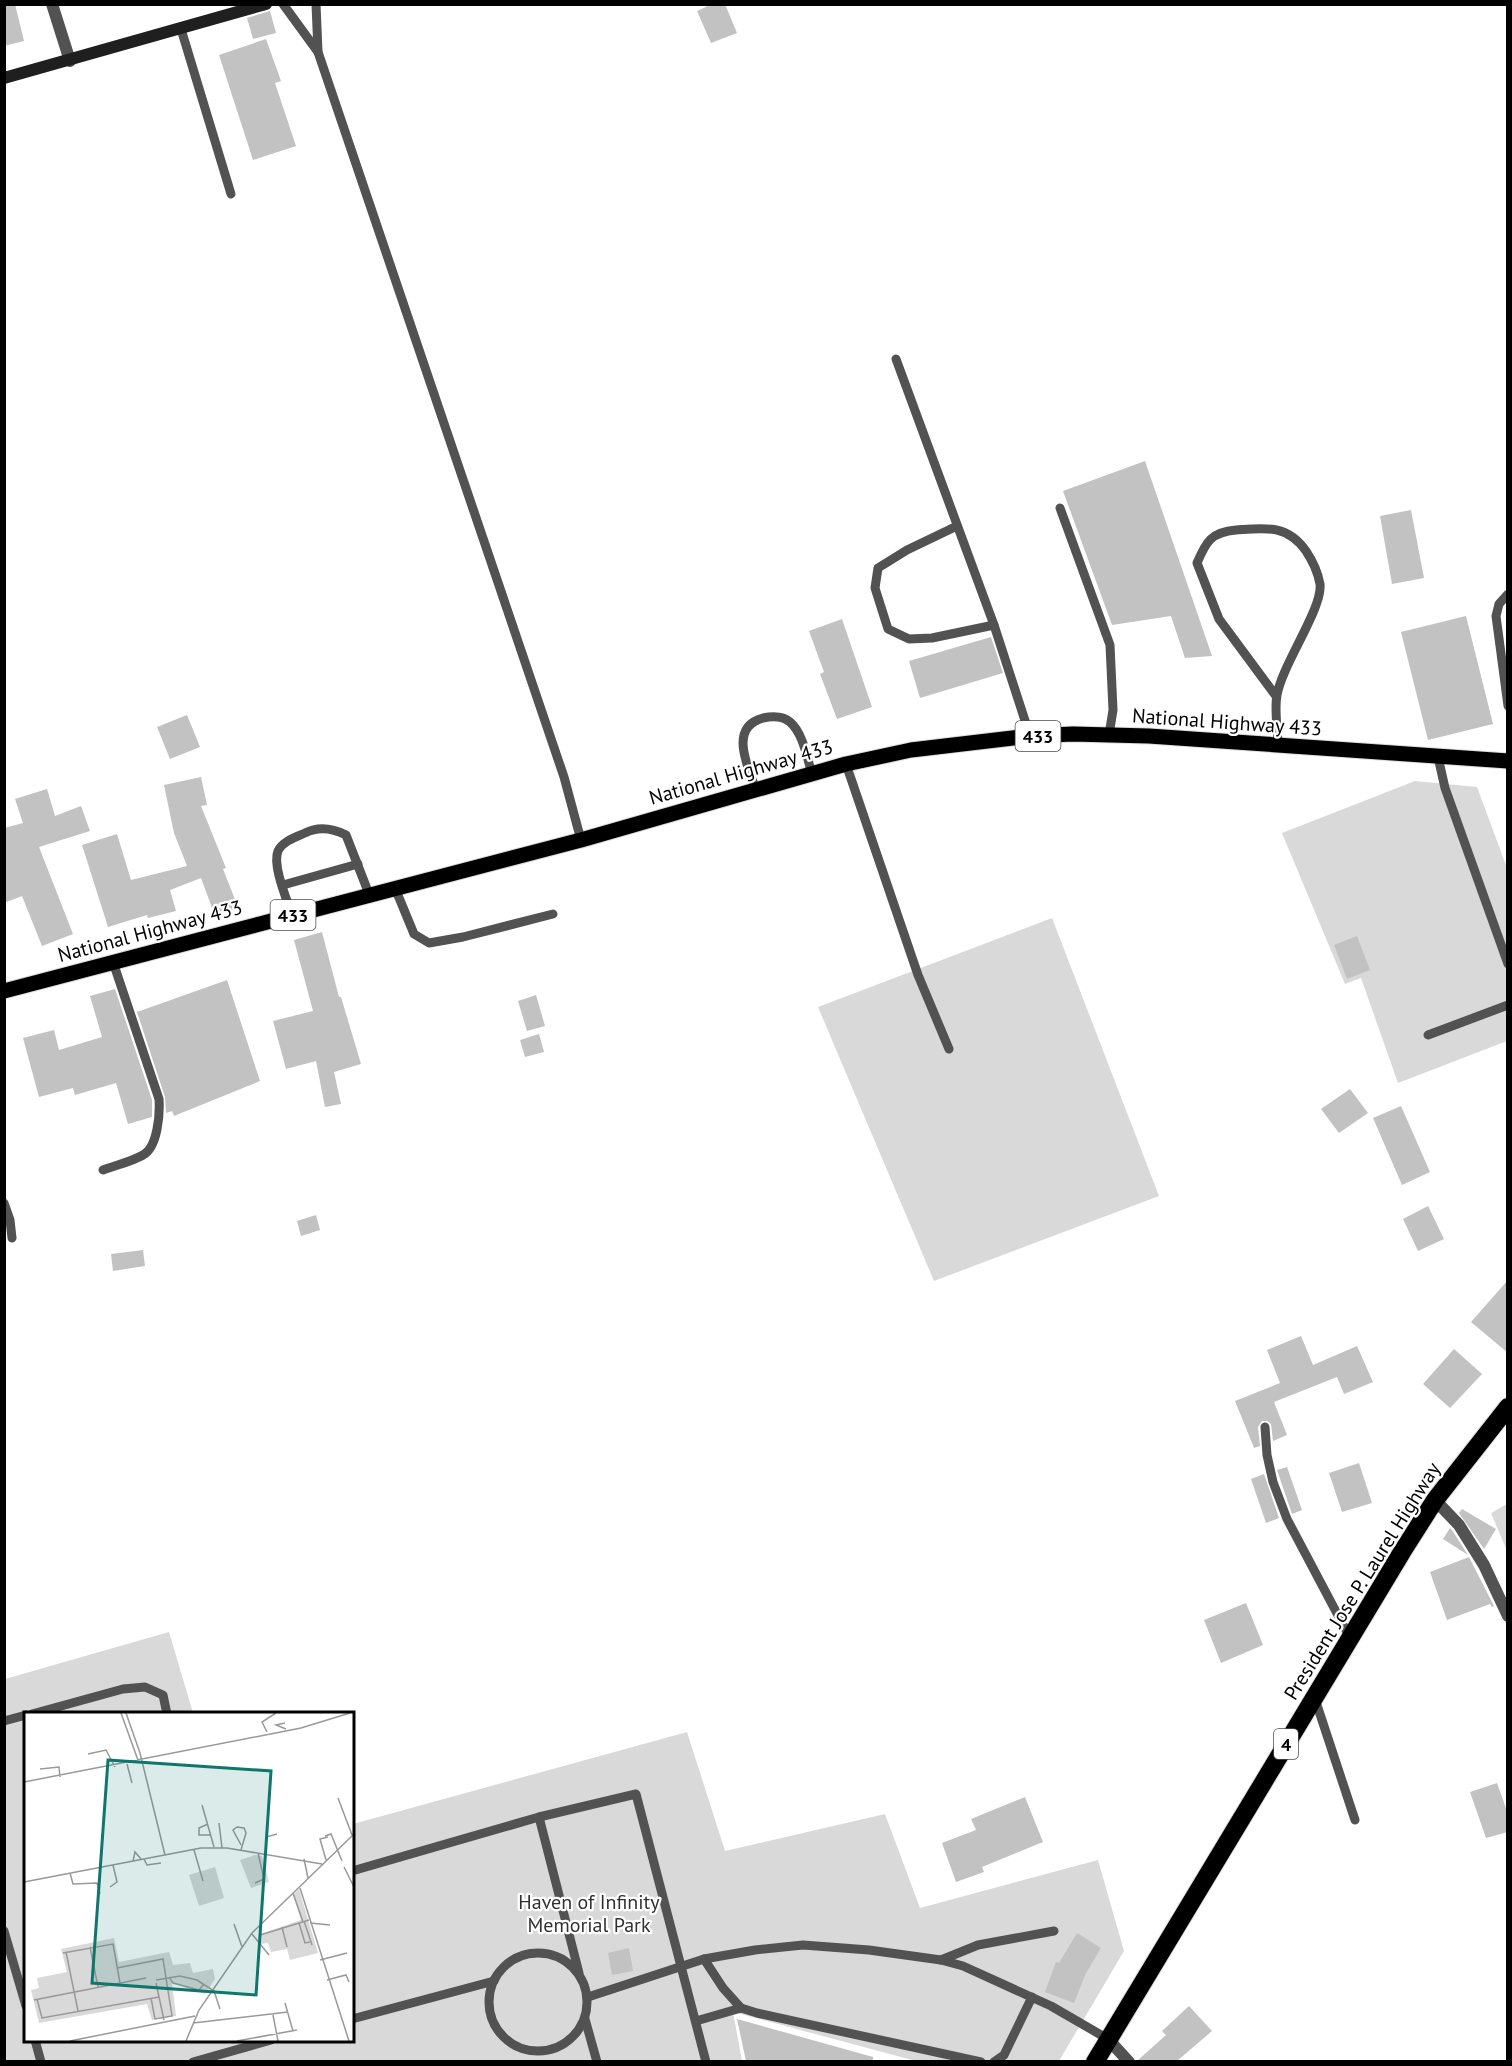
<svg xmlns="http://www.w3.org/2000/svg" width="1512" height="2066" font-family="'PT Sans',sans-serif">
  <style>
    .green { fill: #d9d9d9 }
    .building { fill: #c2c2c2 }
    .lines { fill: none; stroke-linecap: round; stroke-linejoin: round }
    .primary-casing { stroke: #dbdbdb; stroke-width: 17 }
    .highway-casing { stroke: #dbdbdb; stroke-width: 20 }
    .lane { stroke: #525252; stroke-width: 9 }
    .street { stroke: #525252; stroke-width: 12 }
    .secondary { stroke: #1f1f1f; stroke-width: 12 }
    .primary { stroke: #000; stroke-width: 15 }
    .highway { stroke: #000; stroke-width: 18 }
    .labels { text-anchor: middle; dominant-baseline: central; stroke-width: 4.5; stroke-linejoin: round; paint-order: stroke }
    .shield { fill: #fff; stroke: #4c4c4c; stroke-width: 1.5 }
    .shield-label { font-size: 18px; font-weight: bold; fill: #000 }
    .street-label { font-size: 20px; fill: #000; stroke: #fff }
    .park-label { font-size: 20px; fill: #303030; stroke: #fff }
    .inset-road { fill: none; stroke: #999; stroke-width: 1.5 }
    .view { fill: #0f766e; fill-opacity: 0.15; stroke: #0f766e; stroke-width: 3 }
    .inset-edge { fill: none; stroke: #000; stroke-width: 3 }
  </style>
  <rect width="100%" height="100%" fill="#fff"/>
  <!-- green -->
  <g class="green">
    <path d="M 1415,781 L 1477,787 L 1507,868 L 1507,1041 L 1398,1083 L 1361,978 L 1345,984 L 1282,833 Z"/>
    <path d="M 1052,918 L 1159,1196 L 934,1281 L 818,1007 Z"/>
    <path d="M 1507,1504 L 1507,1551 L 1491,1513 Z"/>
    <path d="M 169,1632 L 193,1713 L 26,1714 L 26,2040 L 352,2040 L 353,1824 L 687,1732 L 725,1851 L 885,1814 L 920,1908 L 1098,1860 L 1124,1951 L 1059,2061 L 916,2061 L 733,2012 L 742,2061 L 5,2062 L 5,1679 Z"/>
  </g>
  <!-- building -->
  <g class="building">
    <path d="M 4,4 L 15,4 L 24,41 L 4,46 Z"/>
    <path d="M 712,4 L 725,4 L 737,33 L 711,43 L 697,11 Z"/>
    <path d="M 270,11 L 276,33 L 253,39 L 247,18 Z"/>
    <path d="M 266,39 L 281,81 L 275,83 L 296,146 L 253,160 L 219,55 Z"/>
    <path d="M 1145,461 L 1212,656 L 1185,658 L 1171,616 L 1112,625 L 1063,491 Z"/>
    <path d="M 1411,510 L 1424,578 L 1392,584 L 1380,516 Z"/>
    <path d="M 1466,616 L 1493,724 L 1428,740 L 1401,632 Z"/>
    <path d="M 842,619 L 872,707 L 837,719 L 820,674 L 824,672 L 809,631 Z"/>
    <path d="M 991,637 L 1003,673 L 920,698 L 909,661 Z"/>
    <path d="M 187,715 L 200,747 L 170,759 L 157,727 Z"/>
    <path d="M 201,777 L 207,805 L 201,806 L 226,868 L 223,869 L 238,907 L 215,916 L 201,878 L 170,890 L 176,911 L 148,918 L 147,915 L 108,927 L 82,845 L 117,834 L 131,880 L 187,866 L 174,833 L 164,785 Z"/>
    <path d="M 47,789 L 55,816 L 81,806 L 90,831 L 39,847 L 73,934 L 42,946 L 22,896 L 4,903 L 4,828 L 23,823 L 15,799 Z"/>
    <path d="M 322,932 L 339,997 L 341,997 L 361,1064 L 334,1072 L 341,1104 L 325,1107 L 316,1061 L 286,1069 L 273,1021 L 313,1011 L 294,940 Z"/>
    <path d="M 1357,936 L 1370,970 L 1347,979 L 1334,945 Z"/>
    <path d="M 227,980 L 260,1081 L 174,1116 L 172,1111 L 166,1113 L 165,1097 L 137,1012 Z"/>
    <path d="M 115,989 L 152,1100 L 152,1117 L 128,1124 L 116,1083 L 75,1095 L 73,1088 L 39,1097 L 23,1038 L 54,1030 L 59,1050 L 102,1037 L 90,996 Z"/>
    <path d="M 536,995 L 545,1026 L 527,1031 L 518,1001 Z"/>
    <path d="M 539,1034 L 544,1052 L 525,1057 L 520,1040 Z"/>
    <path d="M 1350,1089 L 1368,1113 L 1339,1133 L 1321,1109 Z"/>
    <path d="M 1401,1106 L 1430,1172 L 1402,1185 L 1373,1118 Z"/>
    <path d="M 1428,1206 L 1444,1239 L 1418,1251 L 1403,1219 Z"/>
    <path d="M 316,1215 L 320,1230 L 301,1236 L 297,1221 Z"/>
    <path d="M 143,1250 L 145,1266 L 113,1271 L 111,1254 Z"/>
    <path d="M 1508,1280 L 1508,1353 L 1471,1322 Z"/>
    <path d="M 1301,1336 L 1313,1365 L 1357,1346 L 1373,1382 L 1344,1394 L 1337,1377 L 1274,1402 L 1287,1435 L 1273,1441 L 1271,1424 L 1267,1421 L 1262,1421 L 1258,1427 L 1260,1446 L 1254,1448 L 1235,1401 L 1280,1383 L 1267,1350 Z"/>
    <path d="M 1454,1349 L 1482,1374 L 1450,1408 L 1423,1384 Z"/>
    <path d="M 1359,1463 L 1372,1503 L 1342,1512 L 1329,1473 Z"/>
    <path d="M 1287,1467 L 1302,1510 L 1292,1514 L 1277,1470 Z"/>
    <path d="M 1264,1474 L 1279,1518 L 1266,1523 L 1251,1479 Z"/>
    <path d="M 1462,1509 L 1496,1529 L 1484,1549 L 1459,1513 Z"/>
    <path d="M 1450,1528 L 1452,1530 L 1468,1555 L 1443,1539 Z"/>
    <path d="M 1469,1557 L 1494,1606 L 1492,1607 L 1490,1604 L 1447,1620 L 1430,1572 Z"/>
    <path d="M 1246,1603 L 1263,1645 L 1221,1663 L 1204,1620 Z"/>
    <path d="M 1497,1783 L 1508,1814 L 1508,1832 L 1486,1838 L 1470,1792 Z"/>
    <path d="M 1025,1797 L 1043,1842 L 982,1867 L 984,1872 L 956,1882 L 942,1843 L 976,1830 L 971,1819 Z"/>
    <path d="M 1077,1933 L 1101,1948 L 1086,1973 L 1074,2003 L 1045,1992 L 1056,1962 L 1059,1963 Z"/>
    <path d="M 629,1948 L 633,1971 L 612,1975 L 608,1953 Z"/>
    <path d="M 1189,2006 L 1212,2031 L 1177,2061 L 1137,2061 L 1166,2035 L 1162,2031 Z"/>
    <path d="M 737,2019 L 873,2057 L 873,2061 L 746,2061 Z"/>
  </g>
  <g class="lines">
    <!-- primary casing -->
    <g class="primary-casing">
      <path id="primary" d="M 4,991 L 581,840 L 846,764 L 911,750 L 1030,736 L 1073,734 L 1149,736 L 1508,761"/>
    </g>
    <!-- highway casing -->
    <g class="highway-casing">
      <path id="highway" d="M 1095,2062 L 1402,1552 L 1435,1500 L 1508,1407"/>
    </g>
    <!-- lane -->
    <g class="lane">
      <path d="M 283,4 L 318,52"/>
      <path d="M 316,4 L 318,52 L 564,777 L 581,840"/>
      <path d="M 181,29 L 231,194"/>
      <path d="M 896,359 L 994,625 L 1030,736"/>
      <path d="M 1060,508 L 1110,645 L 1113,710 L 1109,735"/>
      <path d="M 957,526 L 907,550 L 878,568 L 875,588 L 888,629 L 909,639 L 932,638 L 994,625"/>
      <path d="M 1508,594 L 1499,604 L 1496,616 L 1508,706"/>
      <path d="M 1276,696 L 1219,619 L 1197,563 C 1206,542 1211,532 1236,530 C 1265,528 1287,524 1306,551 C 1312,560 1318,573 1320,584 C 1323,608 1282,665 1277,695 C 1274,710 1278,730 1278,746"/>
      <path d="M 1438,757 L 1445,788 L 1508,964"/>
      <path d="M 846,764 L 918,975 L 949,1049"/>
      <path d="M 756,790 C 748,767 728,727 763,718 C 772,716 783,716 790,722 C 803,733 807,758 812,774"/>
      <path d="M 283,885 L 358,864"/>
      <path d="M 395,888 L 414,934 L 429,943 L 463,937 L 553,914"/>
      <path d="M 292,915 C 287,900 272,865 278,851 C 283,841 296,837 305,833 C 319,826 332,828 346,835 L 369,894"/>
      <path d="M 1428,1035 L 1508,1005"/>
      <path d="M 103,1170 C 116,1165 131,1162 143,1155 C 158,1147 160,1113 159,1099 L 113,962"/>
      <path d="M 4,1203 L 10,1220 L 12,1238"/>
      <path d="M 1265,1427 L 1267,1455 L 1273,1482 L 1287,1519 L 1350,1638"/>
      <path d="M 1315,1699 L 1355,1820"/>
      <path d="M 32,1714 L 123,1689 L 145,1687 L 163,1695 L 167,1714"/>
      <path d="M 4,1721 L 26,1715"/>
      <path d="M 539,1817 L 579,1973"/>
      <path d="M 352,1871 L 539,1817 L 636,1794 L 706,2062"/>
      <path d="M 4,1931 L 26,2006"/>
      <circle cx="538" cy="2002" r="49"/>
      <path d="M 704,1959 L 723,1988 L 741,2008 L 757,2013 L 981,2062"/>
      <path d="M 941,1960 L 978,1945 L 1054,1931"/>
      <path d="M 588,1997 L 704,1959 L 755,1950 L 803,1945 L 869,1950 L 941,1960 L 963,1966 L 1051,2006 L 1108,2039"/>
      <path d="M 352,2019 L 494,1981"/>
      <path d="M 585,2019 L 597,2062"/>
      <path d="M 696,2021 L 741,2008"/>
      <path d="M 35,2040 L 41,2062"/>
      <path d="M 193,2062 L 271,2040"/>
      <path d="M 994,2062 L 1004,2055 L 1032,1997"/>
    </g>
    <!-- street -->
    <g class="street">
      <path d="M 52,4 L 70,61"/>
      <path d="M 1435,1500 L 1459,1525 L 1484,1565 L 1508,1616"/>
      <path d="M 1108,2039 L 1129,2062"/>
    </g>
    <!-- secondary -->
    <path class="secondary" d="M 4,78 L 266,4"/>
    <!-- primary -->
    <use href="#primary" class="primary"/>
    <!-- highway -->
    <use href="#highway" class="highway"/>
  </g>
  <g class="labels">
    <!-- shield labels -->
    <g class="shield">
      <rect x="1015.5" y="721" width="45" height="30" rx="4.5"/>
      <rect x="270.5" y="900" width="45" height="30" rx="4.5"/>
      <rect x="1274" y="1729" width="24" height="30" rx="4.5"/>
    </g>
    <g class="shield-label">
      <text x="1038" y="736">433</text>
      <text x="293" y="915">433</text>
      <text x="1286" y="1744">4</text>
    </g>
    <!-- street labels -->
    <g class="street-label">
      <text transform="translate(1227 722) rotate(4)">National Highway 433</text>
      <text transform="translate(741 772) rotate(-16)">National Highway 433</text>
      <text transform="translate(150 931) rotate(-15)">National Highway 433</text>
      <text transform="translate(1362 1581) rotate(-58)">President Jose P. Laurel Highway</text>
    </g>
    <!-- park labels -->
    <g class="park-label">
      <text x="589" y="1902">Haven of Infinity<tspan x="589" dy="23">Memorial Park</tspan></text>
    </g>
  </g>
  <!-- overview -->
  <g transform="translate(24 1712)">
    <rect width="330" height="330" fill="#fff"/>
    <path d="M 231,143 L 238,144 L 245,170 L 227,176 L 216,148 ZM 191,155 L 200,186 L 175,194 L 165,163 ZM 275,177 L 294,241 L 266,248 L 263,237 L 247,240 L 244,231 L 237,232 L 234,223 L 277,208 L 269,183 ZM 90,226 L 95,250 L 145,240 L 149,253 L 166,251 L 169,261 L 189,257 L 191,267 L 181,282 L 148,271 L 152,304 L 128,308 L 123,292 L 15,311 L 7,278 L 15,276 L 13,266 L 43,260 L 37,237 Z" fill="#d9d9d9"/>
    <path class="inset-road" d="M 97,1 L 115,51M 102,1 L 116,41 L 141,143M 261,11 L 252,13 L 262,17M 243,20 L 238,10 L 252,1M 64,42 L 82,38 L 91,55M 103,52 L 108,71M 16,57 L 35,55 L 36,65M 0,70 L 277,16 L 326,1M 314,86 L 328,123M 178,93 L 190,135M 195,111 L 198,136M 184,112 L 175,116 L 175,123 L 187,123M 301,124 L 307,122 L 318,149M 170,138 L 179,169M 217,138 L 222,121 L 220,116 L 213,115 L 209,118 L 217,133M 242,142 L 242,125 L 253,122M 120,147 L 123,153 L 137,151M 280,147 L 284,166M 302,148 L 296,127 L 304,125M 109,149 L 111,140 L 117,147M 320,155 L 330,175M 46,161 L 49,172 L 73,171 L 76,182M 0,170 L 177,136 L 203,136 L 298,152M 231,171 L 240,167 L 234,141M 86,175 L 93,170 L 89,153M 276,176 L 325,329M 269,181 L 279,210M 280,209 L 288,233M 275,211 L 281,231 L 286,230M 286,211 L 306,213M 210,212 L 218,235M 258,215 L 263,235M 228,222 L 245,243M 236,223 L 285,208M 66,235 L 74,275M 42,240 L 54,299M 39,241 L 89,232 L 96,271M 296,248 L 323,241M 93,256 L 139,247 L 148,304 L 131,307 L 127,286M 145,265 L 149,271 L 175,278 L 180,272M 132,268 L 156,264 L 173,268 L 190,279 L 196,297M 303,268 L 322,263 L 325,270M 132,271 L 140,308M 13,287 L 18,306 L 135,285M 10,288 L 122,266M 261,291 L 269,319M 249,303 L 254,329M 169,311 L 264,300M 46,329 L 171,304M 162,329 L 175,298 L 228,221 L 330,122M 213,329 L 273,318"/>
    <path class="view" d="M 84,48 L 247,59 L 232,283 L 68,271 Z"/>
    <rect width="330" height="330" class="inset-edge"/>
  </g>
  <!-- border -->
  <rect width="1512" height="2066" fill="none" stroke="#000000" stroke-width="12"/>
</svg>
